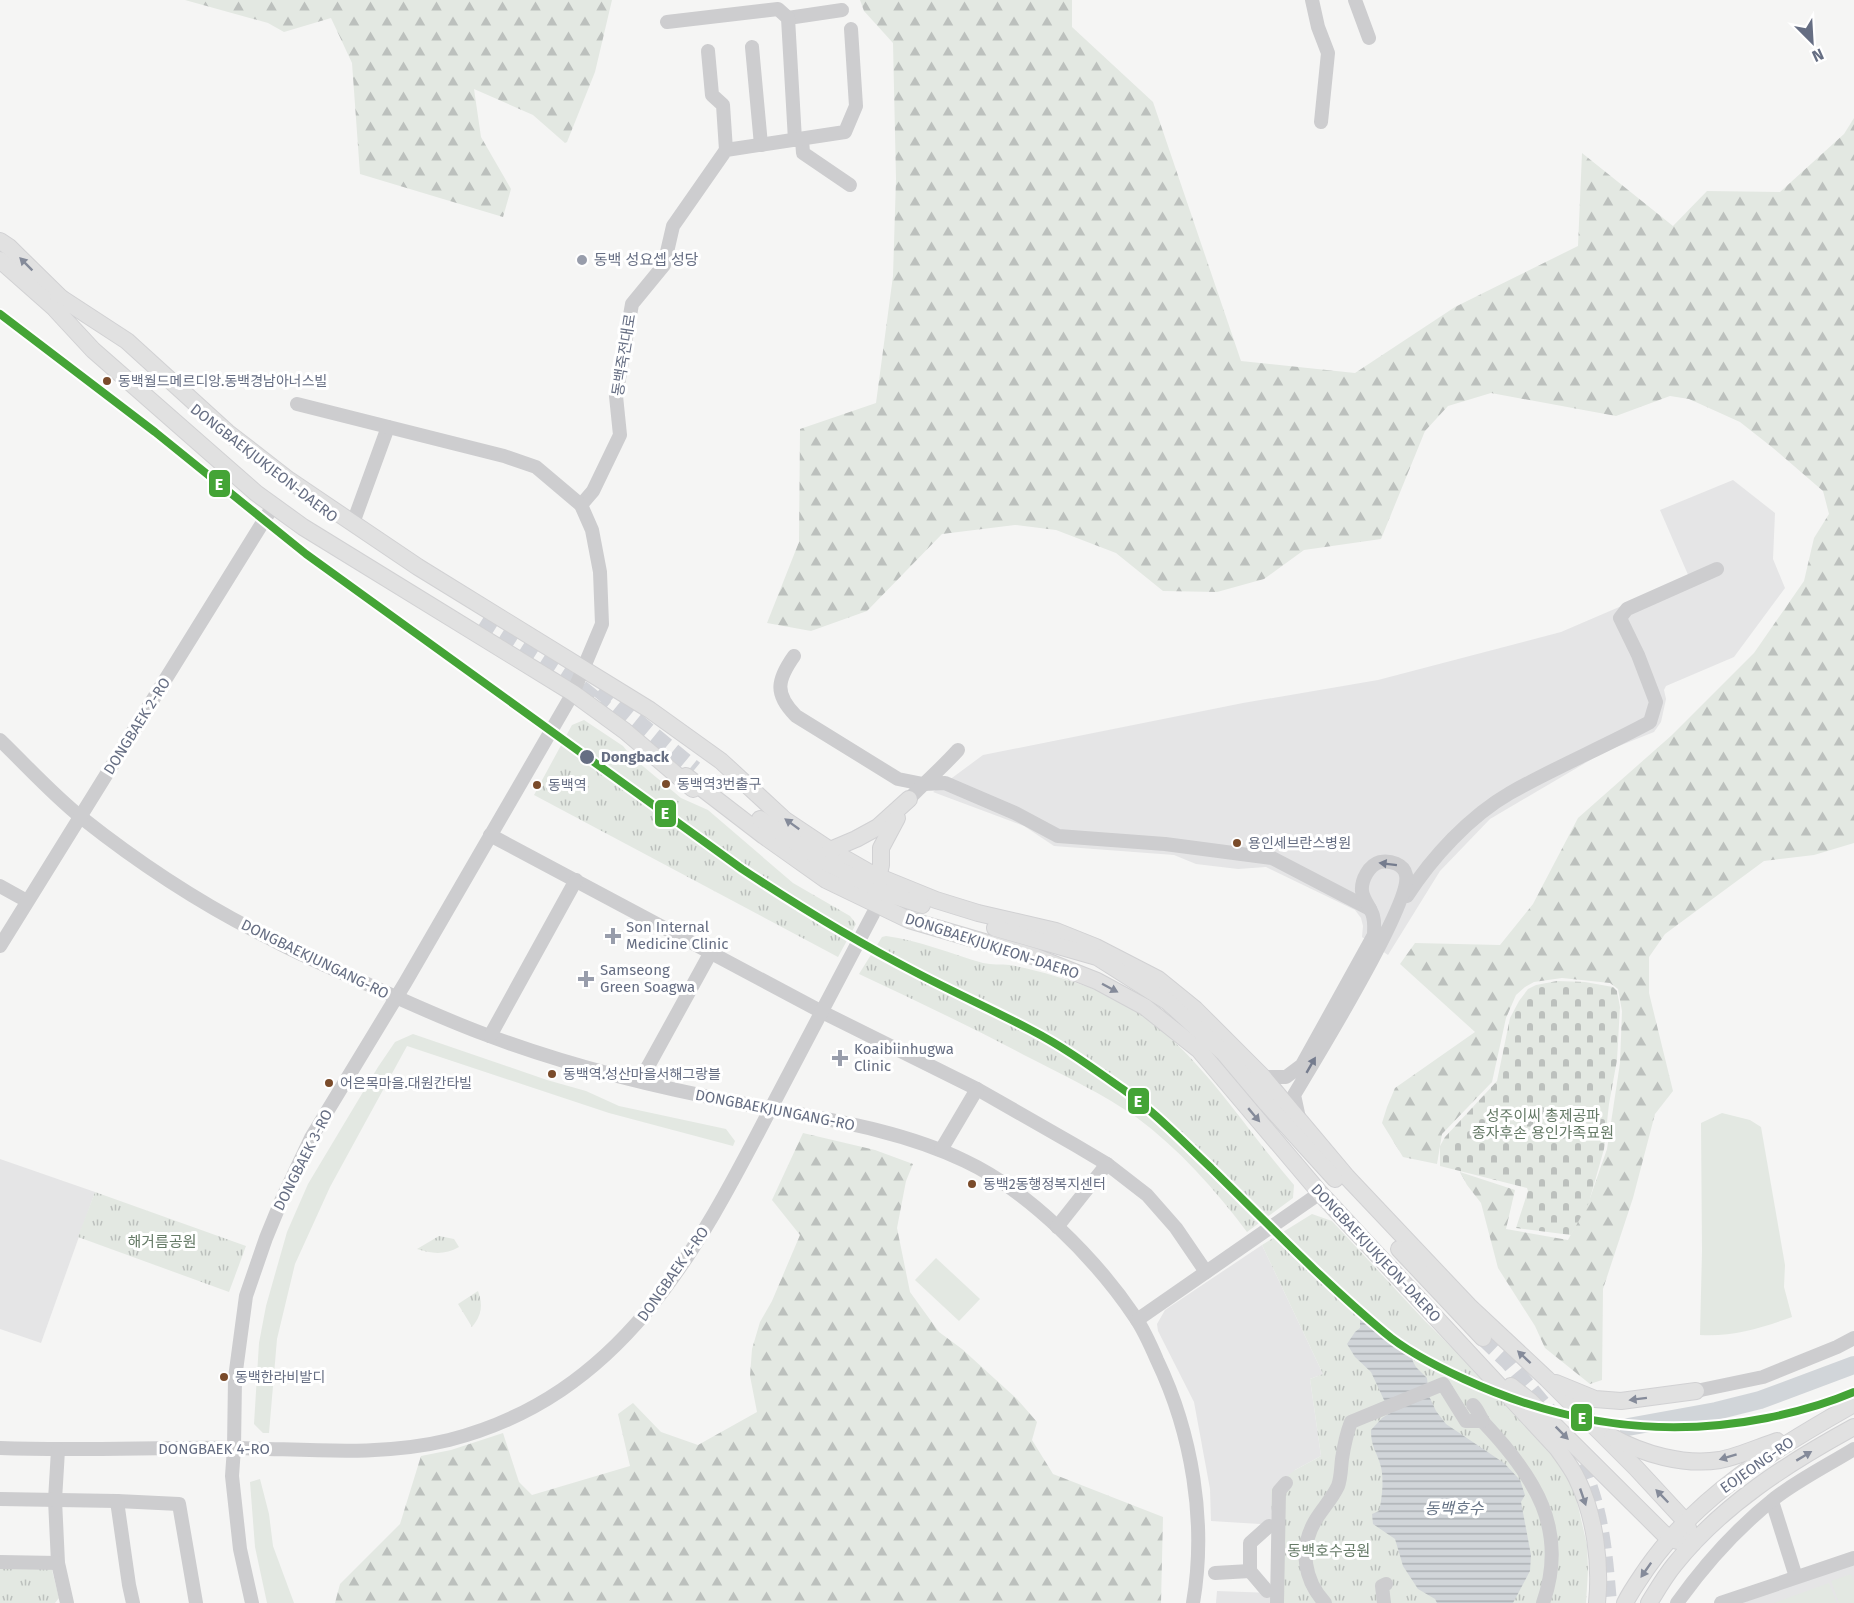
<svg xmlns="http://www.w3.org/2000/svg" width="1854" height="1603" font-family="'Fira Sans','Noto Sans KR',sans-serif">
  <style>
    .built { fill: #e5e5e6 }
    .grass { fill: #e3e8e2 }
    .forest { fill: url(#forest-firs) }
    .cemetery { fill: url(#cemetery-stones) }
    .park { fill: url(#park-tufts) }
    .water { fill: url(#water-rules) }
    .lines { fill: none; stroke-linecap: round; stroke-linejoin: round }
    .river { stroke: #d1d5d9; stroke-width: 18 }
    .major-tunnel { stroke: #d1d3d8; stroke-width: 16; stroke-dasharray: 16 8; stroke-linecap: butt }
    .major-casing { stroke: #d1d1d3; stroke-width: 18 }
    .minor { stroke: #cdcdcf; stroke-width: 14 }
    .major { stroke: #e1e1e1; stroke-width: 16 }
    .rail-1-casing { stroke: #fff; stroke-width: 12 }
    .rail-1 { stroke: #44a436; stroke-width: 8 }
    .oneway { fill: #858b9a }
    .oneway2 { fill: #757c8e }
    .poi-dot { fill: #989dab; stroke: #fff; stroke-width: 2 }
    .bus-dot { fill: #7a4b2a; stroke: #fff; stroke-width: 2 }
    .stop-dot { fill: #666e83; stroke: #fff; stroke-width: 2 }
    .labels { text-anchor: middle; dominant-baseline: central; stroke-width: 6; stroke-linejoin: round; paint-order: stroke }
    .bus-label { font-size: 14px; fill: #666e83; stroke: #fff; text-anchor: start }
    .poi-label { font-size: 15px; fill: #666e83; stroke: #fff; text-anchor: start }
    .street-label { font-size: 15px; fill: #666e83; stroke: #fff }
    .stop-label { font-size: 15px; font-weight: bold; fill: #666e83; stroke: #fff; text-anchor: start }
    .park-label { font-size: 15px; fill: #657a66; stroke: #fff }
    .water-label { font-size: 16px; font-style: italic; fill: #677486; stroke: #fff }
    .line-badge { stroke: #fff; stroke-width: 2 }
    .badge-label { font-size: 16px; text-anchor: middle; font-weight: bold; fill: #fff }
  </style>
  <defs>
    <pattern id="forest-firs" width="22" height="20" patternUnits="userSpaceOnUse" patternTransform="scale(1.5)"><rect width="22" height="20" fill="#e3e8e2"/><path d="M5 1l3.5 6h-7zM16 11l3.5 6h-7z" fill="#bcc0bd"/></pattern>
    <pattern id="cemetery-stones" width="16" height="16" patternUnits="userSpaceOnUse" patternTransform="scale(1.5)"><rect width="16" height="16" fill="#e3e8e2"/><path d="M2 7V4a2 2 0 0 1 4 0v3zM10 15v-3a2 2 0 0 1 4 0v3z" fill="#bcc0bd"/></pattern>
    <pattern id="park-tufts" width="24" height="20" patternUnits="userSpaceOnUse" patternTransform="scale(1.5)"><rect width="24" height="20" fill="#e3e8e2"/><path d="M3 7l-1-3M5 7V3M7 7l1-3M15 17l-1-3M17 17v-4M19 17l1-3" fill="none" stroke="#bcc0bd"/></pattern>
    <pattern id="water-rules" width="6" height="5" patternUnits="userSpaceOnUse" patternTransform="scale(1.5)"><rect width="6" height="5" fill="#d1d5d9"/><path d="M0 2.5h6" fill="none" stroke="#adb1b5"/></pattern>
  </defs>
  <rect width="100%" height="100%" fill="#f5f5f4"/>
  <!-- built -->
  <g class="built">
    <path d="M 1733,480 L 1775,513 L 1773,559 L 1785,588 L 1734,657 L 1666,686 L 1664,690 L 1666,699 L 1661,722 L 1654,732 L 1604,752 L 1490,819 L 1440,871 L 1388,955 L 1362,937 L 1363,926 L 1361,918 L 1355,910 L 1266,867 L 1238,869 L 1196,864 L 1174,855 L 1054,846 L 1024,826 L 933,792 L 983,755 L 1243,703 L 1378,680 L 1561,632 L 1689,577 L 1660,510 Z"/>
    <path d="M 0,1159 L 95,1192 L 41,1343 L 0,1329 Z"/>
    <path d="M 1262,1245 L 1323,1374 L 1310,1379 L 1321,1456 L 1295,1470 L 1278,1525 L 1211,1521 L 1210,1489 L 1194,1402 L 1158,1331 L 1157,1324 L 1165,1310 Z"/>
    <path d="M 1854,1562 L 1854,1603 L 1742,1603 L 1791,1585 Z"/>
    <path d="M 1217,1591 L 1275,1593 L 1275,1603 L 1216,1603 Z"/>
  </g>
  <!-- grass -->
  <g class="grass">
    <path d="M 413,1034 L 547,1080 L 586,1091 L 619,1106 L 726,1129 L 735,1141 L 733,1146 L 609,1113 L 407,1046 L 330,1187 L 295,1264 L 277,1339 L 269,1433 L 263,1433 L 254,1424 L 259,1343 L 266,1306 L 287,1232 L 308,1184 L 378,1067 L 395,1042 Z"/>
    <path d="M 1722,1113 L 1750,1120 L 1761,1127 L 1785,1265 L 1784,1287 L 1792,1317 C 1761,1328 1733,1337 1700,1335 L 1702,1251 L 1701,1123 Z"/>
    <path d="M 936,1258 L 980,1299 L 959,1321 L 915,1280 Z"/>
    <path d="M 260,1479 L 269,1514 L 273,1546 L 294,1603 L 267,1603 L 255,1547 L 250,1482 Z"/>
    <path d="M 1851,1574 L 1854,1581 L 1854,1603 L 1839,1603 L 1831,1581 Z"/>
    <path d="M 1829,1583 L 1837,1603 L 1774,1603 Z"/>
  </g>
  <!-- forest -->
  <g class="forest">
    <path d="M 185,0 L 612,0 L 595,72 L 567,142 L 565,143 L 533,115 L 474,89 L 481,137 L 511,189 L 503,217 L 360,174 L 352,63 L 331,18 L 284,32 L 268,23 Z"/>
    <path d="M 860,0 L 1072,0 L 1072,27 L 1153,102 L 1241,361 L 1355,373 L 1455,307 L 1578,246 L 1582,153 L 1673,226 L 1707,191 L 1780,192 L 1844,134 L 1854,118 L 1854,843 L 1814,855 L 1764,861 L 1665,934 L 1649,957 L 1649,993 L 1673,1091 L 1655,1114 L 1633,1198 L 1603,1289 L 1602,1380 L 1590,1384 L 1545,1348 L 1535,1326 L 1498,1268 L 1481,1203 L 1467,1185 L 1460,1172 L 1515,1190 L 1506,1229 L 1568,1240 L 1590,1198 L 1607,1149 L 1620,1063 L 1622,1011 L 1618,989 L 1610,983 L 1562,978 L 1534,982 L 1525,987 L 1516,995 L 1506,1018 L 1492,1082 L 1442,1134 L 1437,1164 L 1403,1157 L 1382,1123 L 1387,1107 L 1395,1088 L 1475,1032 L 1400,964 L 1415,943 L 1500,945 L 1533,904 L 1578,818 L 1672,735 L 1754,653 L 1804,581 L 1814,538 L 1829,514 L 1823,491 L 1773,448 L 1740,422 L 1689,399 L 1670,396 L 1616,416 L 1491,393 L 1448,406 L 1425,431 L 1381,539 L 1304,550 L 1264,579 L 1217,592 L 1163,591 L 1116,553 L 1056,530 L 1015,525 L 942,534 L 867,611 L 811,631 L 767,623 L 799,542 L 800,429 L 876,403 L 893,276 L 896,179 L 893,43 L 864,11 Z"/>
    <path d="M 803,1133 L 875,1150 L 913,1164 L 906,1181 L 897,1228 L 910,1292 L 939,1332 L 962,1349 L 1017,1399 L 1037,1422 L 1032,1440 L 1053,1474 L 1163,1517 L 1161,1603 L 335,1603 L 340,1584 L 400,1524 L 421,1456 L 451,1450 L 503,1433 L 519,1482 L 532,1495 L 630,1466 L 618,1414 L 633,1403 L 661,1432 L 698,1445 L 757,1412 L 750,1376 L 752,1349 L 760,1322 L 772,1301 L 800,1235 L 772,1200 Z"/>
  </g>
  <!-- cemetery -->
  <path class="cemetery" d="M 1557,981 L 1585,982 L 1613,987 L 1617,991 L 1620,1007 L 1617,1060 L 1609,1104 L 1604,1149 L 1589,1202 L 1571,1235 L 1516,1228 L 1528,1191 L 1527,1188 L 1440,1166 L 1440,1146 L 1445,1137 L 1497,1081 L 1510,1018 L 1519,1001 L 1528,989 L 1536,985 Z"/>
  <!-- park -->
  <g class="park">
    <path d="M 584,720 L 623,746 L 632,757 L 681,798 L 708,810 L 793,883 L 850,916 L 856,924 L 838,957 L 534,795 L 572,725 Z"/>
    <path d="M 886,936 C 919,940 951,954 983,963 C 992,965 1001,964 1010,965 C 1038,970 1067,979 1094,989 C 1184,1024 1234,1116 1294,1185 L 1293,1198 L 1247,1232 C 1215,1189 1179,1149 1136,1117 C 1103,1094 1067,1077 1032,1059 C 975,1029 917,1001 859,974 L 882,937 Z"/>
    <path d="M 95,1192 L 246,1246 L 229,1292 L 78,1237 Z"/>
    <path d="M 1312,1214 L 1332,1221 L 1424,1320 L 1503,1398 L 1561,1462 L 1575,1493 L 1587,1545 L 1588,1570 L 1586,1603 L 1275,1603 L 1278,1526 L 1272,1518 L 1271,1490 L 1295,1470 L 1321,1456 L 1310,1379 L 1323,1374 L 1262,1245 Z"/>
    <path d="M 439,1236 L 454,1239 L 459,1247 C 445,1255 432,1254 417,1249 Z"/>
    <path d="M 478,1291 C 483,1305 482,1315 472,1327 L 458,1304 Z"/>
    <path d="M 0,1568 L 47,1569 L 52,1570 L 59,1598 L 55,1603 L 0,1603 Z"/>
  </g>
  <!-- water -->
  <path class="water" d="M 1360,1317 L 1389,1334 L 1400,1344 L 1408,1352 L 1416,1367 L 1427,1378 L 1429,1396 L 1436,1411 L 1446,1424 L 1504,1463 L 1520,1480 L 1525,1495 L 1521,1502 L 1531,1555 L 1530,1571 L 1513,1603 L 1437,1603 L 1435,1599 L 1418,1589 L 1403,1566 L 1395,1539 L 1373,1524 L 1372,1514 L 1379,1511 C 1382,1499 1384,1480 1381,1467 C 1377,1451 1371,1448 1371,1430 L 1382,1418 L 1390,1413 L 1371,1372 L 1355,1357 L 1347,1344 L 1355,1332 L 1360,1328 Z"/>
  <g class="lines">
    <!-- river -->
    <path class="river" d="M 1628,1427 L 1716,1411 L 1760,1400 L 1854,1365"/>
    <!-- major-tunnel -->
    <g class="major-tunnel">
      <path d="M 480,623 L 578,685 L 606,708"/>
      <path d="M 599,690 L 695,769"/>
      <path d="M 1483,1338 L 1508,1362 L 1551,1413"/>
      <path d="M 1570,1443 C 1600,1496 1604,1543 1609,1603"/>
    </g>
    <!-- major casing -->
    <g class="major-casing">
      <g id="major">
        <path d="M 0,241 L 9,247 L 65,302"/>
        <path d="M 0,260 L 60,313"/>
        <path d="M 58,296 L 127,341 L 227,432 L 289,480 L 418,567 L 650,710 L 721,761 L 785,820 L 830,850 L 872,874 L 936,900 L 978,913 L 1056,931 L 1096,947 L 1158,979 L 1195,1009 L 1263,1077 L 1347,1177 L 1469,1306 L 1547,1379 L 1636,1468 L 1686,1522 L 1693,1543"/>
        <path d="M 56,310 L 93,350 L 256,493 L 303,527 L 573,693 L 625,731 L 693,789"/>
        <path d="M 686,776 L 764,836 L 826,880 L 909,920 L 1036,957 L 1097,981 L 1145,1007 L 1199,1050 L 1320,1193 L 1557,1448 C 1564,1458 1572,1468 1577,1479 C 1595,1516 1601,1563 1597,1603"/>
        <path d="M 760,819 L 827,863 L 885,893 L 922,905"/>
        <path d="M 830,850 L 856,839 L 878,827 L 909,799"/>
        <path d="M 878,877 L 881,865 L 881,848 L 897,818"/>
        <path d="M 995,928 L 1097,957 L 1168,1002 L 1224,1053 L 1267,1104 L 1335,1179"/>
        <path d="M 1399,1249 L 1483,1338"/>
        <path d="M 1556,1383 L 1595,1399 L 1621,1401 L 1696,1391"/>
        <path d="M 1511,1386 L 1530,1401 L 1669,1539 L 1678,1541"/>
        <path d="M 1612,1437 C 1643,1454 1684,1466 1720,1460 C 1739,1456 1759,1447 1777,1441"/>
        <path d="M 1625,1603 C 1631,1591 1639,1580 1647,1568 C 1699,1494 1776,1448 1854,1404"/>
        <path d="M 1649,1603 C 1657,1590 1665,1576 1675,1564 C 1722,1505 1788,1463 1854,1427"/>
      </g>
    </g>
    <!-- minor -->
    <g class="minor">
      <path d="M 1312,0 L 1318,27 L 1328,53 L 1321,122"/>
      <path d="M 1355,0 L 1369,38"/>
      <path d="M 788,18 L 842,10"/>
      <path d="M 667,22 L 778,9 L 788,18 L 795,140"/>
      <path d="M 752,47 L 761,145"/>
      <path d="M 708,51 L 712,95 L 723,105 L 726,150"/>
      <path d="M 802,139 L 803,153 L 850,185"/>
      <path d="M 581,505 L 593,491 L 620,435 L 616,396 L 632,304 L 664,265 L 673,226 L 726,150 L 845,132 L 856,106 L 851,29"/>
      <path d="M 353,523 L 388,427"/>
      <path d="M 794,656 C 777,680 774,694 796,716 L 898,779 L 923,784 L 945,783 L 1015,813 L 1058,836 L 1165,844 L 1272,858 L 1370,909"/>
      <path d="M 0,740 C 27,766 53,795 82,818 C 140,864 204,906 271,939 C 299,954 329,967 358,980 C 400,999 441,1018 484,1034 C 566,1065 654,1087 740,1103 C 815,1118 895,1127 965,1161 C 1029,1191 1096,1259 1135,1317 C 1144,1330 1151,1346 1157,1360 C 1192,1433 1207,1522 1193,1603"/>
      <path d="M 909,799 C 925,782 942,768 958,750"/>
      <path d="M 490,835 L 822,1012 L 977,1089 L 1075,1145 L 1107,1164 L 1147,1195 L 1176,1228 L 1206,1272"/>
      <path d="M 0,886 L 27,901"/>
      <path d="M 1407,896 C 1432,857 1470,816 1510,793 C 1556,767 1604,747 1650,722 L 1656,702 L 1638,655 L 1620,618 L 1627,609 L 1717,569"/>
      <path d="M 0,946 L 273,506"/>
      <path d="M 490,1036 L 576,880"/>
      <path d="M 1263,1077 L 1286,1077 L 1302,1065 L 1374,935 C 1374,928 1375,923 1373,916 C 1371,908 1363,900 1362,891 C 1361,880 1369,865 1380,862 C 1390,860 1404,864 1406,875 C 1412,902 1313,1063 1294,1095 L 1299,1118"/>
      <path d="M 640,1081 L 711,952"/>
      <path d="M 941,1150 L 977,1089"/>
      <path d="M 1057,1227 L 1107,1164"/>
      <path d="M 1137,1320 L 1320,1193"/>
      <path d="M 1696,1391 L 1763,1377 L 1837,1347 L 1854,1338"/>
      <path d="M 1473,1405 C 1479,1411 1480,1418 1485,1424 C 1534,1476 1569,1529 1543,1603"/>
      <path d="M 0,1448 C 79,1451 158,1447 237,1448 C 307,1449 380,1457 449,1440 C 621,1396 696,1253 771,1108 C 805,1043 839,979 873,914"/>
      <path d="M 58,1450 L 55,1500 L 58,1563 L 67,1603"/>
      <path d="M 0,1499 L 117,1501 L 179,1504 L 196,1603"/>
      <path d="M 117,1501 L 129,1585 L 133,1603"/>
      <path d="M 1772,1501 L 1796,1577"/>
      <path d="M 0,1562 L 58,1563"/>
      <path d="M 1215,1573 L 1250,1571"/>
      <path d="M 1267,1591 L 1250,1571 L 1250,1543 L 1269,1526"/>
      <path d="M 252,1603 L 240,1549 L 232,1476 L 234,1448 L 235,1378 L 246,1296 L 266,1238 L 282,1199 L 311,1138 L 405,983 L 573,693 L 602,624 L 600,572 L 592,530 L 581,505 L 536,467 L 504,456 L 297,404"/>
      <path d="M 1277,1603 L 1279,1491 L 1286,1483"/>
      <path d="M 1325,1603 C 1304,1580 1299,1549 1315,1521 C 1322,1509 1332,1499 1338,1486 C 1341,1478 1341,1467 1342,1459 C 1344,1446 1346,1435 1351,1422 L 1443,1384 L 1466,1421 L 1482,1421"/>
      <path d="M 1384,1603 L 1382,1586 L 1386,1584"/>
      <path d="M 1677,1603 C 1705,1564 1737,1528 1775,1498 C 1800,1479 1828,1465 1854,1449"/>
      <path d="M 1721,1603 L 1854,1558"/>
    </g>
    <!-- major -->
    <use href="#major" class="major"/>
    <!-- rail-1 casing -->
    <g class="rail-1-casing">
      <path id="rail-1" d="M 0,314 L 155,432 L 306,554 L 742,869 C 798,906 855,941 915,972 C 953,992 993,1010 1031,1030 C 1064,1047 1094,1069 1124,1090 C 1155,1112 1183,1142 1211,1168 C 1268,1224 1324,1282 1385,1333 C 1406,1351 1438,1367 1464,1379 C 1562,1424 1661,1439 1767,1418 C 1797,1412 1826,1404 1854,1392"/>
    </g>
    <!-- rail-1 -->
    <use href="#rail-1" class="rail-1"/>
  </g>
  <!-- one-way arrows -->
  <defs><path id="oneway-solid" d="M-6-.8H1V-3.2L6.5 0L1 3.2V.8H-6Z" transform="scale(1.5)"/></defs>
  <g class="oneway">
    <use href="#oneway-solid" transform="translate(26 264) rotate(-135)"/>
    <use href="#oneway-solid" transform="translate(792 824) rotate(-144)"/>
    <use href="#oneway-solid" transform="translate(1110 988) rotate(28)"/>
    <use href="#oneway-solid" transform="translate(1254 1115) rotate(50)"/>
    <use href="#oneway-solid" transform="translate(1524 1357) rotate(-137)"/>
    <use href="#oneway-solid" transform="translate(1638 1399) rotate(173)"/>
    <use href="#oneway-solid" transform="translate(1562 1433) rotate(45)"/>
    <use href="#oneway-solid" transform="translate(1804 1456) rotate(-31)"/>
    <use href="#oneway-solid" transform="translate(1728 1457) rotate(163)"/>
    <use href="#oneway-solid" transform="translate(1662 1496) rotate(-134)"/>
    <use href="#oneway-solid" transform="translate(1583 1497) rotate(71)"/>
    <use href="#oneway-solid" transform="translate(1646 1570) rotate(125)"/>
  </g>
  <g class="oneway2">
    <use href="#oneway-solid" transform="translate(1388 864) rotate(-173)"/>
    <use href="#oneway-solid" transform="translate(1311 1065) rotate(-60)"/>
  </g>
  <!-- markers -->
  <g class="poi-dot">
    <circle cx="582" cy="260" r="6"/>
    <path d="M610 927h6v6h6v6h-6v6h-6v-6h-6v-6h6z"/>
    <path d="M583 970h6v6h6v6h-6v6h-6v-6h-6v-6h6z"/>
    <path d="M837 1049h6v6h6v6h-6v6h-6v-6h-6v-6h6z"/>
  </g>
  <g class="bus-dot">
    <circle cx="107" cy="381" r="5"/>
    <circle cx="666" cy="784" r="5"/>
    <circle cx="537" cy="785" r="5"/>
    <circle cx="1237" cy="843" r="5"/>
    <circle cx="552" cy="1074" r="5"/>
    <circle cx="329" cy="1083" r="5"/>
    <circle cx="972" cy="1184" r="5"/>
    <circle cx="224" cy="1377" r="5"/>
  </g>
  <circle class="stop-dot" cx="587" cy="757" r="8"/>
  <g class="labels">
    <!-- bus labels -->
    <g class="bus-label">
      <text x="118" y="381">동백월드메르디앙.동백경남아너스빌</text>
      <text x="677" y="784">동백역3번출구</text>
      <text x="548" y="785">동백역</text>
      <text x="1248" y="843">용인세브란스병원</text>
      <text x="563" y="1074">동백역.성산마을서해그랑블</text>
      <text x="340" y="1083">어은목마을.대원칸타빌</text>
      <text x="983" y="1184">동백2동행정복지센터</text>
      <text x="235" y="1377">동백한라비발디</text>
    </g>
    <!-- poi labels -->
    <g class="poi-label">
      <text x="594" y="260">동백 성요셉 성당</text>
      <text x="626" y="927">Son Internal<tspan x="626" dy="17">Medicine Clinic</tspan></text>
      <text x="600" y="970">Samseong<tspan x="600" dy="17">Green Soagwa</tspan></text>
      <text x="854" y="1049">Koaibiinhugwa<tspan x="854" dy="17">Clinic</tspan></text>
    </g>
    <!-- street labels -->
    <g class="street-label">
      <text transform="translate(624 355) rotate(-81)">동백죽전대로</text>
      <text transform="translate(264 463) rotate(38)">DONGBAEKJUKJEON-DAERO</text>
      <text transform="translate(137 726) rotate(-58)">DONGBAEK 2-RO</text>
      <text transform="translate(992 946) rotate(18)">DONGBAEKJUKJEON-DAERO</text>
      <text transform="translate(315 959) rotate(26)">DONGBAEKJUNGANG-RO</text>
      <text transform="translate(775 1110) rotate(11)">DONGBAEKJUNGANG-RO</text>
      <text transform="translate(303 1160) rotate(-63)">DONGBAEK 3-RO</text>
      <text transform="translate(1376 1253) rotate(47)">DONGBAEKJUKJEON-DAERO</text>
      <text transform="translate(673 1274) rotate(-55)">DONGBAEK 4-RO</text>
      <text x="214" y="1449">DONGBAEK 4-RO</text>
      <text transform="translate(1757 1465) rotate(-35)">EOJEONG-RO</text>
    </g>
    <!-- stop labels -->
    <g class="stop-label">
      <text x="601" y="757">Dongback</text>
    </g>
    <!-- park labels -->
    <g class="park-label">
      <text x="1543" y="1116">성주이씨 총제공파<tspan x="1543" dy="17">종자후손 용인가족묘원</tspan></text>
      <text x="162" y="1242">해거름공원</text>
      <text x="1329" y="1551">동백호수공원</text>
    </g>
    <!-- water labels -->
    <g class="water-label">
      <text x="1454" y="1508">동백호수</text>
    </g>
  </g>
  <g class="line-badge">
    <rect x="208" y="469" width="23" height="29" rx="6" fill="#44a436"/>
    <rect x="654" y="799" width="23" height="29" rx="6" fill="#44a436"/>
    <rect x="1127" y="1087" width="23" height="28" rx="6" fill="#44a436"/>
    <rect x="1570" y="1403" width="23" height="29" rx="6" fill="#44a436"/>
  </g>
  <g class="badge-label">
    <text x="219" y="490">E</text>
    <text x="665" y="819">E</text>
    <text x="1138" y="1107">E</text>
    <text x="1582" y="1424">E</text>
  </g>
  <!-- north arrow -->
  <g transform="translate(1812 42) rotate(156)" stroke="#ffffff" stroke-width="4.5" paint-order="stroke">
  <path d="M0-4.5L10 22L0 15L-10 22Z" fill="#666e83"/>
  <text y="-9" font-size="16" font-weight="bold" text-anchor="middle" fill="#666e83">N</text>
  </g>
</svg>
